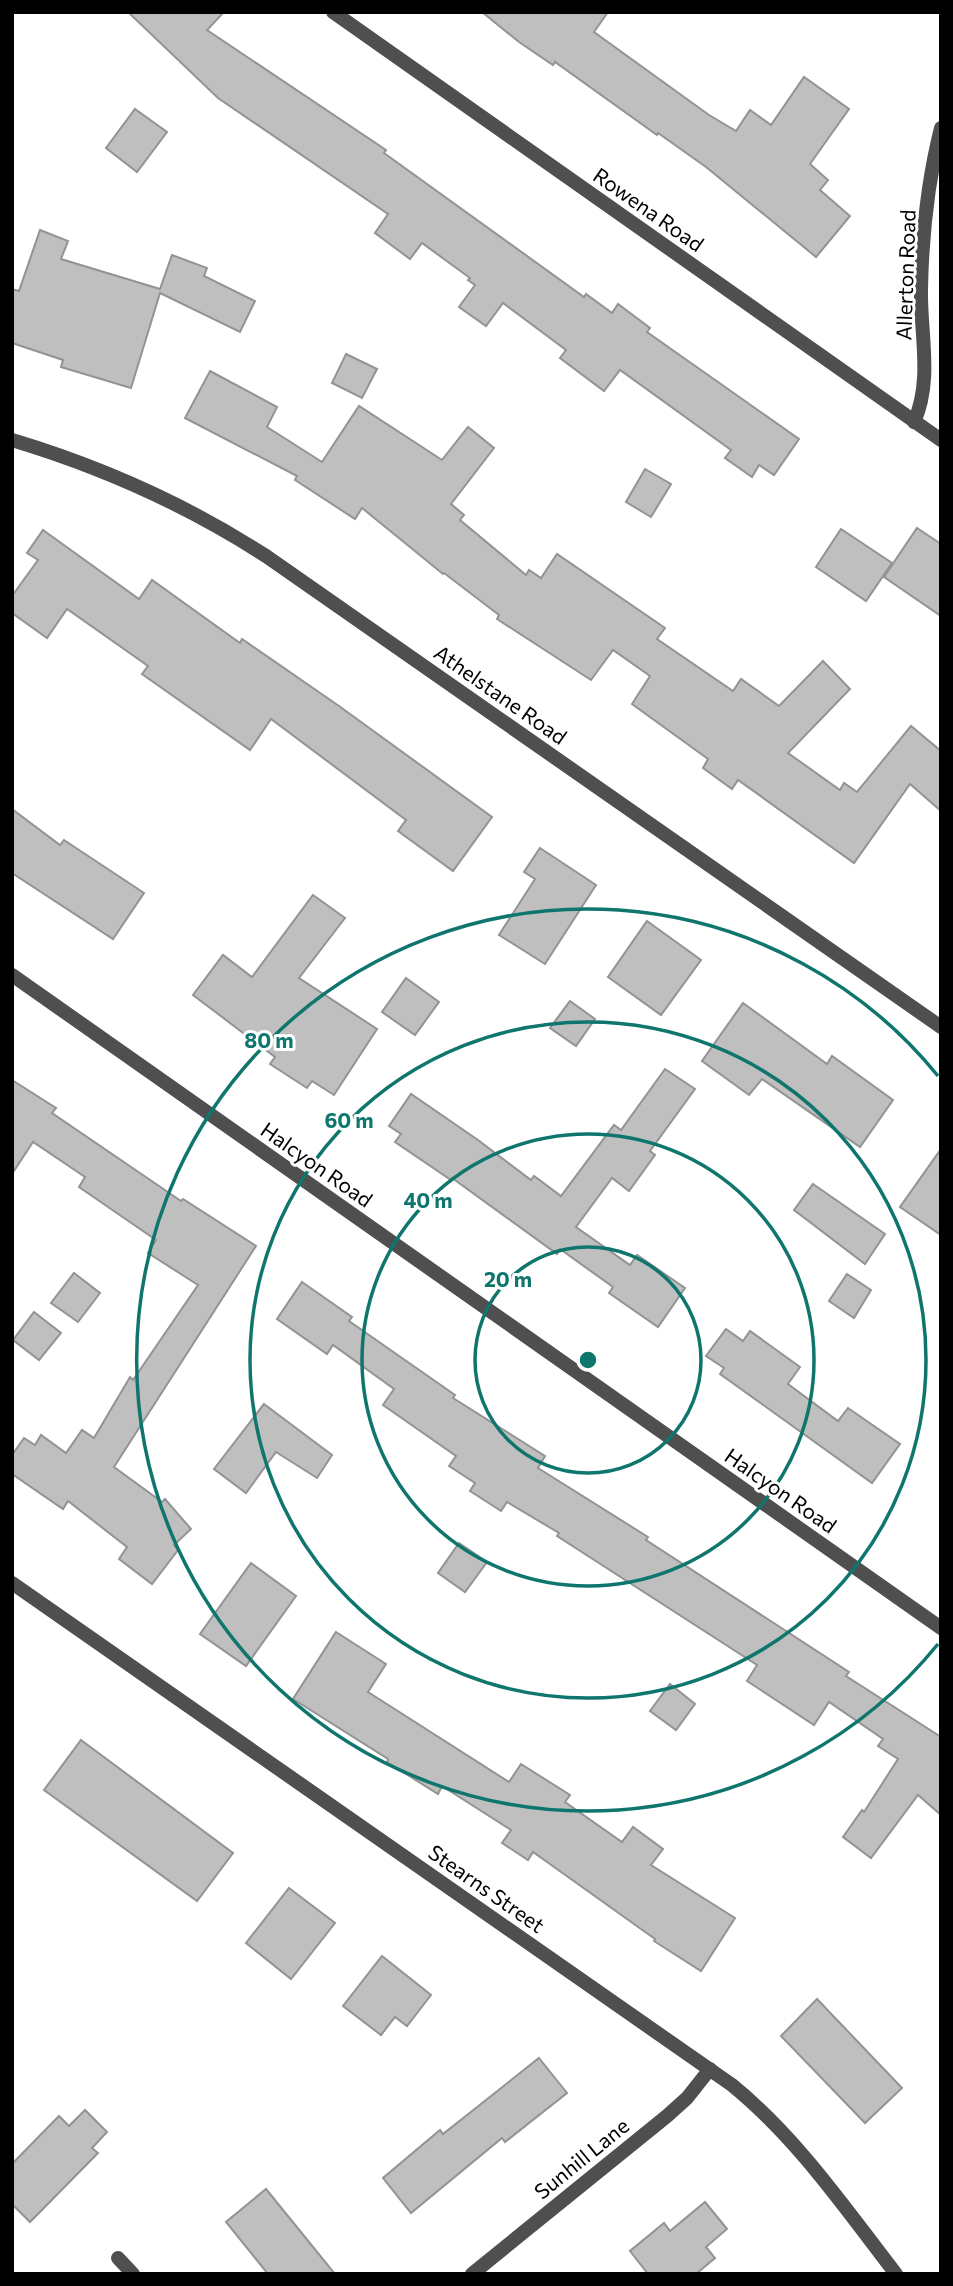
<svg xmlns="http://www.w3.org/2000/svg" width="953" height="2286" font-family="Commissioner,sans-serif">
  <style>
    .building { fill: #bfbfbf; stroke: #939393; stroke-width: 2 }
    .lines { fill: none; stroke-linecap: round; stroke-linejoin: round }
    .street { stroke: #4f4f4f; stroke-width: 14 }
    .ring { fill: none; stroke: #0f766e; stroke-width: 3.5 }
    .labels { text-anchor: middle; dominant-baseline: central; stroke-width: 6; stroke-linejoin: round; paint-order: stroke }
    .street-label { font-size: 21px; fill: #000; stroke: #fff }
    .centre { fill: #0f766e; stroke: #fff; stroke-width: 3.5 }
    .ring-label { font-size: 21px; text-anchor: middle; font-weight: bold; fill: #0f766e; stroke: #fff; stroke-width: 6; stroke-linejoin: round; paint-order: stroke }
  </style>
  <rect width="100%" height="100%" fill="#fff"/>
  <!-- building -->
  <g class="building">
    <path d="M 128,12 L 224,12 L 207,30 L 386,150 L 384,153 L 584,297 L 586,294 L 612,313 L 618,304 L 650,328 L 647,332 L 799,439 L 774,475 L 759,465 L 752,477 L 725,458 L 731,450 L 620,370 L 604,391 L 560,358 L 566,350 L 503,303 L 486,326 L 459,307 L 475,285 L 468,280 L 470,278 L 422,243 L 410,259 L 375,233 L 388,214 L 218,98 Z"/>
    <path d="M 482,12 L 608,12 L 594,32 L 709,115 L 736,131 L 750,110 L 771,125 L 804,77 L 849,109 L 810,164 L 828,180 L 820,190 L 850,216 L 816,257 L 706,167 L 658,133 L 657,135 L 555,62 L 553,65 L 519,42 Z"/>
    <path d="M 135,109 L 167,132 L 137,172 L 106,148 Z"/>
    <path d="M 40,230 L 68,241 L 61,259 L 160,289 L 172,255 L 207,268 L 204,276 L 255,301 L 240,332 L 160,293 L 131,388 L 61,367 L 63,360 L 12,343 L 12,289 L 19,291 Z"/>
    <path d="M 346,354 L 377,369 L 362,398 L 332,383 Z"/>
    <path d="M 210,371 L 277,407 L 267,427 L 322,462 L 359,406 L 442,460 L 468,427 L 494,448 L 451,504 L 464,515 L 460,520 L 526,575 L 529,570 L 541,578 L 557,554 L 665,628 L 657,639 L 733,691 L 741,679 L 779,706 L 823,661 L 850,689 L 788,753 L 840,790 L 844,783 L 857,792 L 911,726 L 941,751 L 941,811 L 910,784 L 854,863 L 738,780 L 732,789 L 703,768 L 708,759 L 632,704 L 650,676 L 613,650 L 591,680 L 497,619 L 499,615 L 444,573 L 443,574 L 362,508 L 355,519 L 295,480 L 297,476 L 185,418 Z"/>
    <path d="M 645,469 L 671,484 L 651,517 L 626,502 Z"/>
    <path d="M 917,528 L 941,544 L 941,616 L 884,577 Z"/>
    <path d="M 841,529 L 892,563 L 866,601 L 816,567 Z"/>
    <path d="M 43,530 L 139,599 L 152,580 L 240,643 L 242,639 L 339,706 L 492,817 L 453,871 L 398,831 L 406,820 L 271,719 L 250,750 L 142,674 L 148,666 L 67,609 L 47,638 L 12,613 L 12,596 L 38,560 L 27,553 Z"/>
    <path d="M 12,809 L 60,845 L 64,840 L 144,893 L 113,939 L 12,873 Z"/>
    <path d="M 540,848 L 596,885 L 545,964 L 499,935 L 535,879 L 524,872 Z"/>
    <path d="M 313,895 L 345,918 L 299,978 L 377,1029 L 334,1095 L 312,1081 L 307,1088 L 270,1064 L 275,1057 L 193,995 L 223,955 L 252,977 Z"/>
    <path d="M 647,921 L 701,960 L 661,1015 L 608,977 Z"/>
    <path d="M 406,978 L 439,1002 L 415,1035 L 382,1012 Z"/>
    <path d="M 570,1001 L 595,1019 L 576,1046 L 550,1028 Z"/>
    <path d="M 743,1003 L 827,1064 L 832,1056 L 893,1100 L 860,1147 L 762,1079 L 749,1095 L 702,1061 Z"/>
    <path d="M 665,1069 L 695,1089 L 650,1151 L 655,1155 L 629,1191 L 612,1178 L 576,1227 L 630,1265 L 637,1255 L 685,1288 L 658,1327 L 609,1293 L 613,1287 L 560,1249 L 557,1254 L 452,1178 L 451,1180 L 395,1142 L 401,1134 L 389,1126 L 411,1094 L 478,1140 L 531,1180 L 534,1176 L 561,1196 L 614,1125 L 621,1130 Z"/>
    <path d="M 12,1080 L 56,1108 L 52,1113 L 181,1201 L 183,1199 L 256,1246 L 114,1467 L 162,1502 L 165,1499 L 191,1529 L 174,1545 L 178,1550 L 152,1584 L 119,1559 L 127,1547 L 68,1501 L 63,1509 L 12,1474 L 12,1455 L 24,1438 L 35,1445 L 41,1435 L 66,1453 L 82,1430 L 94,1438 L 130,1377 L 133,1380 L 198,1285 L 148,1253 L 156,1240 L 79,1187 L 85,1177 L 33,1142 L 12,1174 Z"/>
    <path d="M 941,1149 L 941,1235 L 900,1207 Z"/>
    <path d="M 813,1184 L 885,1234 L 865,1264 L 794,1210 Z"/>
    <path d="M 74,1273 L 100,1293 L 78,1322 L 51,1303 Z"/>
    <path d="M 847,1274 L 871,1290 L 854,1318 L 829,1301 Z"/>
    <path d="M 302,1282 L 352,1317 L 349,1321 L 455,1395 L 453,1398 L 545,1456 L 538,1468 L 648,1537 L 646,1540 L 849,1672 L 846,1676 L 941,1737 L 941,1815 L 918,1795 L 871,1858 L 843,1837 L 862,1810 L 864,1812 L 898,1759 L 878,1746 L 883,1739 L 829,1702 L 814,1725 L 747,1681 L 757,1665 L 557,1536 L 559,1533 L 507,1502 L 501,1511 L 470,1491 L 475,1483 L 449,1466 L 456,1456 L 383,1405 L 394,1389 L 333,1345 L 327,1354 L 277,1319 Z"/>
    <path d="M 34,1312 L 61,1333 L 39,1360 L 13,1340 Z"/>
    <path d="M 726,1329 L 743,1341 L 750,1331 L 800,1367 L 788,1384 L 838,1421 L 848,1408 L 900,1444 L 872,1483 L 720,1374 L 724,1368 L 706,1356 Z"/>
    <path d="M 264,1404 L 332,1455 L 317,1478 L 276,1452 L 246,1493 L 214,1469 Z"/>
    <path d="M 459,1543 L 487,1562 L 465,1592 L 438,1573 Z"/>
    <path d="M 251,1563 L 296,1596 L 246,1666 L 200,1634 Z"/>
    <path d="M 336,1632 L 386,1664 L 368,1692 L 509,1782 L 521,1764 L 570,1795 L 565,1802 L 622,1842 L 633,1827 L 663,1849 L 651,1865 L 735,1918 L 701,1971 L 654,1941 L 655,1939 L 533,1852 L 528,1860 L 502,1843 L 511,1830 L 442,1786 L 438,1794 L 387,1762 L 388,1759 L 293,1699 Z"/>
    <path d="M 670,1684 L 695,1704 L 676,1730 L 650,1711 Z"/>
    <path d="M 81,1740 L 233,1853 L 197,1901 L 44,1790 Z"/>
    <path d="M 289,1888 L 335,1923 L 291,1979 L 246,1943 Z"/>
    <path d="M 382,1956 L 431,1995 L 407,2026 L 395,2017 L 381,2035 L 343,2006 Z"/>
    <path d="M 817,1999 L 902,2088 L 865,2123 L 781,2036 Z"/>
    <path d="M 539,2058 L 567,2093 L 505,2142 L 502,2138 L 411,2213 L 383,2178 L 440,2130 L 443,2134 Z"/>
    <path d="M 85,2110 L 107,2132 L 92,2148 L 98,2153 L 30,2222 L 12,2204 L 12,2164 L 59,2116 L 69,2126 Z"/>
    <path d="M 266,2189 L 335,2274 L 268,2274 L 226,2222 Z"/>
    <path d="M 705,2202 L 727,2229 L 706,2247 L 715,2258 L 696,2274 L 648,2274 L 630,2251 L 664,2223 L 670,2231 Z"/>
  </g>
  <g class="lines">
    <!-- street -->
    <g class="street">
      <path d="M 333,12 L 941,440"/>
      <path d="M 914,422 C 933,380 920,333 921,289 C 922,235 928,180 941,128"/>
      <path d="M 12,440 C 102,467 187,505 266,556 L 941,1027"/>
      <path d="M 12,975 L 941,1628"/>
      <path d="M 12,1583 L 732,2085 C 797,2138 845,2208 896,2274"/>
      <path d="M 118,2258 L 133,2274"/>
      <path d="M 472,2274 L 667,2116 L 687,2098 L 710,2069"/>
    </g>
  </g>
  <!-- distance rings -->
  <g class="ring">
    <circle cx="588" cy="1360" r="113"/>
    <circle cx="588" cy="1360" r="226"/>
    <circle cx="588" cy="1360" r="338"/>
    <path d="M938 1644A451 451 0 1 1 938 1076"/>
  </g>
  <g class="labels">
    <!-- street labels -->
    <g class="street-label">
      <text transform="translate(649 209) rotate(35)">Rowena Road</text>
      <text transform="translate(905 275) rotate(-88)">Allerton Road</text>
      <text transform="translate(501 694) rotate(35)">Athelstane Road</text>
      <text transform="translate(317 1164) rotate(35)">Halcyon Road</text>
      <text transform="translate(781 1490) rotate(35)">Halcyon Road</text>
      <text transform="translate(487 1888) rotate(35)">Stearns Street</text>
      <text transform="translate(581 2158) rotate(-39)">Sunhill Lane</text>
    </g>
  </g>
  <circle cx="588" cy="1360" r="10" class="centre"/>
  <g class="ring-label">
    <text x="269" y="1048">80 m</text>
    <text x="349" y="1128">60 m</text>
    <text x="428" y="1208">40 m</text>
    <text x="508" y="1287">20 m</text>
  </g>
  <!-- border -->
  <rect width="953" height="2286" fill="none" stroke="#000000" stroke-width="28"/>
</svg>
